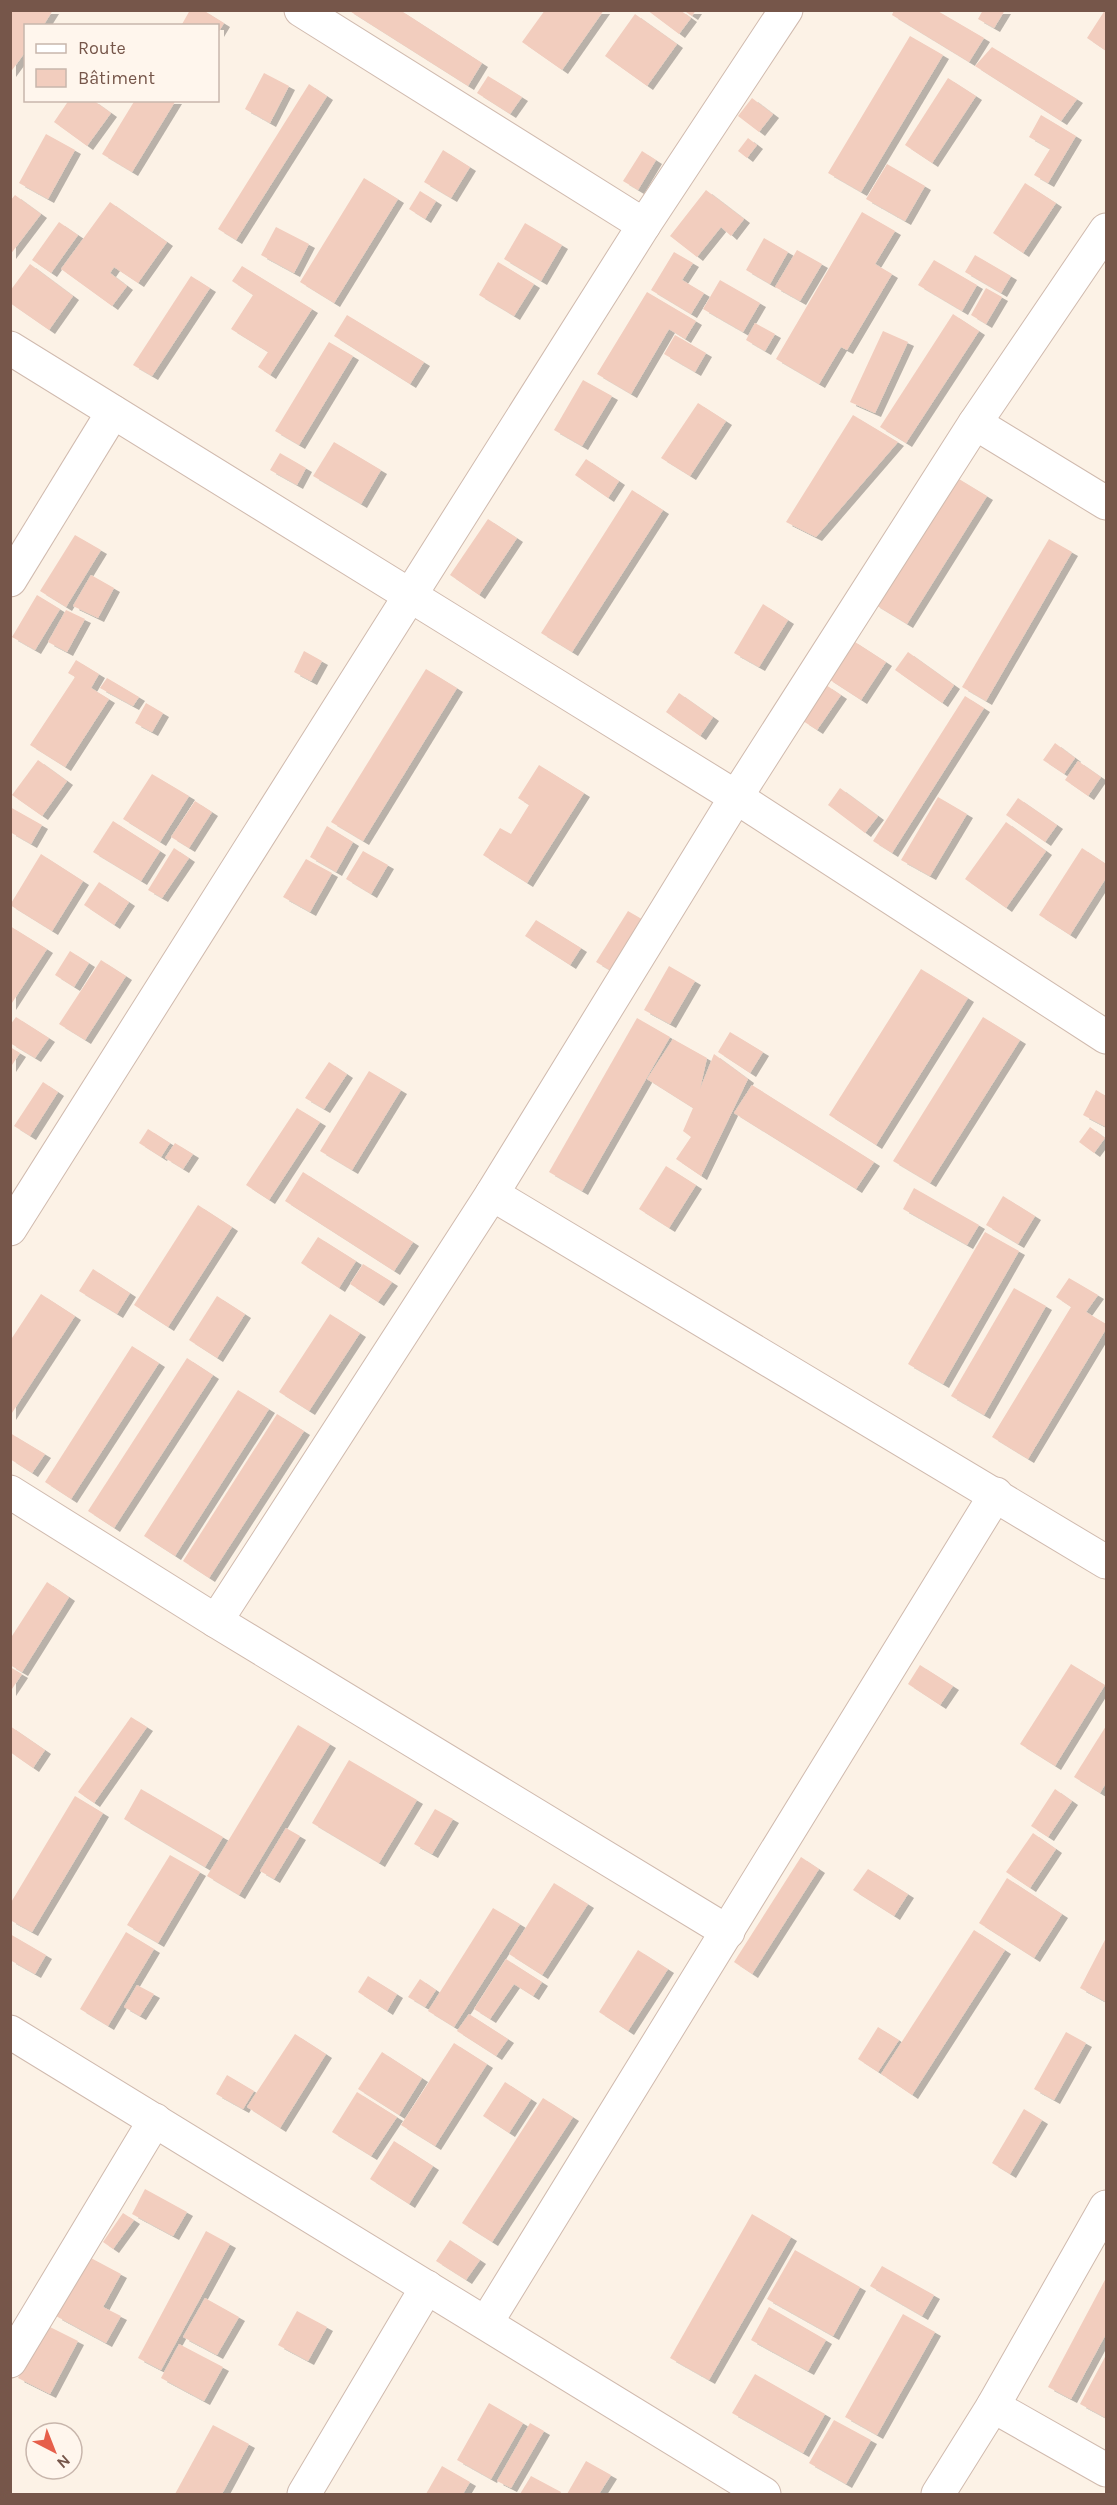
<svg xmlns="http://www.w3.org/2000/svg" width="1117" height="2505" font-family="Karla,sans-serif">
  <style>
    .building { fill: #f2cdbe; filter: url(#shadow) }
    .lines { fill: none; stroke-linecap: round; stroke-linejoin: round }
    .minor-casing { stroke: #d0baae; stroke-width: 35 }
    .minor { stroke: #fff; stroke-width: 33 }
  </style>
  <defs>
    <filter id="shadow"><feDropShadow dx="6" dy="4" stdDeviation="0" flood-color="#0004"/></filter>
  </defs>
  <rect width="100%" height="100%" fill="#fcf2e6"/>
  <!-- building -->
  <g class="building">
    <path d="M 10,10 L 53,10 L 43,26 L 26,26 L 26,51 L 10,73 Z"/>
    <path d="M 190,10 L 203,10 L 224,23 L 218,33 L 218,26 L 181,26 Z"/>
    <path d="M 348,10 L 400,10 L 482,63 L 468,86 Z"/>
    <path d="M 545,10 L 604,10 L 562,70 L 522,42 Z"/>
    <path d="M 647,10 L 680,10 L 691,18 L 679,34 Z"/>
    <path d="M 683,10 L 696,10 L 692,16 Z"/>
    <path d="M 894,10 L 936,10 L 984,38 L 969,62 L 892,15 Z"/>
    <path d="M 983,10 L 1005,10 L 994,28 L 978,19 Z"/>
    <path d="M 1105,10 L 1106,10 L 1106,51 L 1087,38 Z"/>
    <path d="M 635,14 L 677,44 L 647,86 L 605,56 Z"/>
    <path d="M 910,36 L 943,55 L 861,192 L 828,173 Z"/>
    <path d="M 992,47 L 1077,99 L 1061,121 L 975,66 Z"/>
    <path d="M 264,73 L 289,86 L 270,123 L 245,109 Z"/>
    <path d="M 488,76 L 522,97 L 510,114 L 477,93 Z"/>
    <path d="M 948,78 L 976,96 L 932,163 L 905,145 Z"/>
    <path d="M 309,84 L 327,96 L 236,240 L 218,229 Z"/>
    <path d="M 752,98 L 773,114 L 759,132 L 738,116 Z"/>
    <path d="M 69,100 L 93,100 L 111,113 L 87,146 L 54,122 Z"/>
    <path d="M 135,100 L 176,100 L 132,172 L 102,154 Z"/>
    <path d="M 1041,115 L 1076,136 L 1048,183 L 1034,175 L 1050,149 L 1029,137 Z"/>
    <path d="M 46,134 L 75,150 L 48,199 L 19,183 Z"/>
    <path d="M 748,138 L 757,145 L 747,158 L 738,151 Z"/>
    <path d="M 443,150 L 470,167 L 451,198 L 424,182 Z"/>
    <path d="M 642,151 L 656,160 L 638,190 L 623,181 Z"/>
    <path d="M 887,164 L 925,186 L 905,221 L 866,199 Z"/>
    <path d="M 364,178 L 398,199 L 334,303 L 300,282 Z"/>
    <path d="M 1025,183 L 1056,203 L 1023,253 L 993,233 Z"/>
    <path d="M 706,190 L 744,219 L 731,236 L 721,227 L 697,257 L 670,236 Z"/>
    <path d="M 420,191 L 436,201 L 425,219 L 409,209 Z"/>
    <path d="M 15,195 L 41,214 L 10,255 L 10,201 Z"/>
    <path d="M 110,202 L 167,242 L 138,283 L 114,267 L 110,273 L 127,286 L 112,306 L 61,269 Z"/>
    <path d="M 862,212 L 895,231 L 875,264 L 892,274 L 847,350 L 841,347 L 819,384 L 776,359 Z"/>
    <path d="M 59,222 L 78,235 L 51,273 L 32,260 Z"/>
    <path d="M 525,223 L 562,245 L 541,281 L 504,259 Z"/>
    <path d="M 276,227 L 309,244 L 294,273 L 261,255 Z"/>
    <path d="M 764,238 L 788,252 L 770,284 L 746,270 Z"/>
    <path d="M 797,250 L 822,264 L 800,301 L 775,287 Z"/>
    <path d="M 674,252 L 693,263 L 682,280 L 704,293 L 691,314 L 651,290 Z"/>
    <path d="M 975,255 L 1011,276 L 1001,293 L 965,272 Z"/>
    <path d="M 934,260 L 977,285 L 962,311 L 918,285 Z"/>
    <path d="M 498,262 L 534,284 L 514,316 L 479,295 Z"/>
    <path d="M 30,264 L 73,296 L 49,330 L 10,303 L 10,291 Z"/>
    <path d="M 242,266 L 312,309 L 270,375 L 258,367 L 268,352 L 231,329 L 253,295 L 232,281 Z"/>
    <path d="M 191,276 L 210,288 L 152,376 L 133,365 Z"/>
    <path d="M 720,280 L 760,303 L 743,332 L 703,309 Z"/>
    <path d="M 986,288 L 1002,297 L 986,324 L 971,315 Z"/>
    <path d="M 647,292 L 696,321 L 685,339 L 669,329 L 631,394 L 597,374 Z"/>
    <path d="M 953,314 L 979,331 L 906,443 L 880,427 Z"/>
    <path d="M 347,315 L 424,362 L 410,384 L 334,336 Z"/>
    <path d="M 755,323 L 775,334 L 765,351 L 746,340 Z"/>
    <path d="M 883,331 L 908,342 L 875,413 L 850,402 Z"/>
    <path d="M 675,335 L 706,353 L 695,372 L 664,354 Z"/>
    <path d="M 329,342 L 353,356 L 299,445 L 275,431 Z"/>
    <path d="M 583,380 L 612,396 L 582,446 L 554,430 Z"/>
    <path d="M 698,403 L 726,421 L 690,476 L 661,458 Z"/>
    <path d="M 853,415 L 898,442 L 816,537 L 786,522 Z"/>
    <path d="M 334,442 L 381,470 L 361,504 L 313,476 Z"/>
    <path d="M 280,453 L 306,468 L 297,485 L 270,470 Z"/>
    <path d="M 586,459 L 619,481 L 608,498 L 575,475 Z"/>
    <path d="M 954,476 L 987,496 L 907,624 L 874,604 Z"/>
    <path d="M 632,490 L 663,510 L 572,652 L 541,633 Z"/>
    <path d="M 488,519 L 517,538 L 479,595 L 450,575 Z"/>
    <path d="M 75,535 L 101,550 L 66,607 L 40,591 Z"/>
    <path d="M 1049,539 L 1072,552 L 986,701 L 962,687 Z"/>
    <path d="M 91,575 L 114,588 L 98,618 L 73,606 Z"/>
    <path d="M 37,595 L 60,609 L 35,650 L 12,637 Z"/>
    <path d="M 763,604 L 788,620 L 759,667 L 734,653 Z"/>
    <path d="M 66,610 L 85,619 L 67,652 L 48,642 Z"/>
    <path d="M 852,640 L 886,662 L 861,700 L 827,678 Z"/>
    <path d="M 304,651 L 322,661 L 311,681 L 294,672 Z"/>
    <path d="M 908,652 L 954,685 L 942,703 L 895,670 Z"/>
    <path d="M 76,660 L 99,674 L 91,688 L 109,699 L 65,767 L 30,745 L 75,677 L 68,673 Z"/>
    <path d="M 426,669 L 457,688 L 363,841 L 331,822 Z"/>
    <path d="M 107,678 L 139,697 L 133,706 L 100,688 Z"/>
    <path d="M 826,685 L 841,695 L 817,730 L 803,721 Z"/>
    <path d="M 679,693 L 713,717 L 700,736 L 666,712 Z"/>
    <path d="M 965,696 L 984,708 L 892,853 L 873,841 Z"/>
    <path d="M 146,703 L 163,713 L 152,732 L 135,723 Z"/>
    <path d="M 1055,743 L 1075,758 L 1064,774 L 1043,760 Z"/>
    <path d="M 38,760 L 67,781 L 42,816 L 12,795 Z"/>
    <path d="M 1078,761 L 1101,777 L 1088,796 L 1065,780 Z"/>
    <path d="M 539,765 L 584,793 L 527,883 L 483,855 L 500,828 L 511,834 L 529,805 L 518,798 Z"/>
    <path d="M 152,774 L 189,796 L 160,842 L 123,819 Z"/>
    <path d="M 840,788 L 878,816 L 865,833 L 828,805 Z"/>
    <path d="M 938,797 L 967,814 L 930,876 L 901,860 Z"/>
    <path d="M 1018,798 L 1057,825 L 1045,842 L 1006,815 Z"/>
    <path d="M 195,801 L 212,812 L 189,848 L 171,837 Z"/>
    <path d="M 10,807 L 42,825 L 31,844 L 10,832 Z"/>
    <path d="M 113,821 L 160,851 L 141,881 L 93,852 Z"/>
    <path d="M 1006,822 L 1046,851 L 1006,908 L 965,879 Z"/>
    <path d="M 327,826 L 353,842 L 336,872 L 310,857 Z"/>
    <path d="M 174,848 L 189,858 L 162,898 L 148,890 Z"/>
    <path d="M 1082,848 L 1106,864 L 1106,878 L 1070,935 L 1039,915 Z"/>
    <path d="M 363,851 L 388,865 L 371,894 L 346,879 Z"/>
    <path d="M 41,854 L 83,881 L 52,931 L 10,905 Z"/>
    <path d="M 306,859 L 332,873 L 310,912 L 283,897 Z"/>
    <path d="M 99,882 L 129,902 L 114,925 L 84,905 Z"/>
    <path d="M 628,911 L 645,921 L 613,972 L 596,962 Z"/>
    <path d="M 536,920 L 581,948 L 570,965 L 525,936 Z"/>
    <path d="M 10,926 L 47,949 L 10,1006 Z"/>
    <path d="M 70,951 L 89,963 L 74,987 L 55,975 Z"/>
    <path d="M 101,960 L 126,976 L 85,1040 L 59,1024 Z"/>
    <path d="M 669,966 L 695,981 L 670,1024 L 644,1010 Z"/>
    <path d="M 921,969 L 968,998 L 876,1145 L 829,1115 Z"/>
    <path d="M 16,1017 L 49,1038 L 35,1058 L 10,1043 L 10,1025 Z"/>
    <path d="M 983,1017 L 1020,1040 L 930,1183 L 893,1161 Z"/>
    <path d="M 637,1018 L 670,1037 L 582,1191 L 549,1172 Z"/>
    <path d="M 730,1032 L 763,1052 L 750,1073 L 718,1052 Z"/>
    <path d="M 673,1039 L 707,1058 L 700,1089 L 714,1054 L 748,1079 L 701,1176 L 676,1159 L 691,1137 L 683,1131 L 693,1108 L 647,1079 Z"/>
    <path d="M 10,1047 L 20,1053 L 10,1068 Z"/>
    <path d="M 329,1062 L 347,1074 L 324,1109 L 305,1098 Z"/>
    <path d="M 369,1071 L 401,1090 L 352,1170 L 320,1151 Z"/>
    <path d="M 43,1082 L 58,1092 L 30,1136 L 14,1126 Z"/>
    <path d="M 752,1085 L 874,1162 L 856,1189 L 734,1113 Z"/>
    <path d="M 1096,1090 L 1106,1096 L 1106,1127 L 1083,1115 Z"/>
    <path d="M 297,1108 L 320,1122 L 269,1200 L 246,1185 Z"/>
    <path d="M 1090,1127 L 1105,1138 L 1094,1153 L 1079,1142 Z"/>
    <path d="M 148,1129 L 170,1143 L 161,1157 L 139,1143 Z"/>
    <path d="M 175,1143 L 193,1154 L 183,1169 L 165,1158 Z"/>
    <path d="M 666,1166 L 696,1185 L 669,1228 L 639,1209 Z"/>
    <path d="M 303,1172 L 413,1242 L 394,1271 L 285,1201 Z"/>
    <path d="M 914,1188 L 979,1225 L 967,1245 L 903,1209 Z"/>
    <path d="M 1003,1196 L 1035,1216 L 1018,1244 L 986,1225 Z"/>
    <path d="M 198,1205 L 232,1227 L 168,1327 L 134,1305 Z"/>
    <path d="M 985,1232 L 1019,1251 L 943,1384 L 908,1364 Z"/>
    <path d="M 318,1237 L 356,1261 L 339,1288 L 301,1263 Z"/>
    <path d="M 363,1264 L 392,1282 L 378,1302 L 350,1284 Z"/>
    <path d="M 93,1269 L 130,1293 L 117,1314 L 79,1291 Z"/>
    <path d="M 1069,1278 L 1098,1295 L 1086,1312 L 1106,1324 L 1106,1329 L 1028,1459 L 992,1437 L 1071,1307 L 1056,1297 Z"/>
    <path d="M 1014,1288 L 1046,1306 L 984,1415 L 951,1396 Z"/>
    <path d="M 41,1294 L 75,1316 L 10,1416 L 10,1341 Z"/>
    <path d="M 217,1296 L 245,1314 L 217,1358 L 189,1340 Z"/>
    <path d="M 330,1314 L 360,1333 L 309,1411 L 279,1392 Z"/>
    <path d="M 132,1346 L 159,1363 L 71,1499 L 45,1482 Z"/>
    <path d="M 187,1358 L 213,1375 L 114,1528 L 88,1511 Z"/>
    <path d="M 238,1390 L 269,1409 L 175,1556 L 144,1536 Z"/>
    <path d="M 277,1414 L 304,1431 L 209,1578 L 183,1561 Z"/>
    <path d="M 10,1433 L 45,1454 L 32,1473 L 10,1459 Z"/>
    <path d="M 47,1582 L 69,1597 L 22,1672 L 10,1665 L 10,1639 Z"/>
    <path d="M 1071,1664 L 1105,1685 L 1055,1766 L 1020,1744 Z"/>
    <path d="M 920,1665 L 953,1686 L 940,1705 L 908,1684 Z"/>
    <path d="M 10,1667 L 22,1674 L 10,1692 Z"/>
    <path d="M 131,1717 L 147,1727 L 94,1803 L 78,1792 Z"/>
    <path d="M 298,1725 L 330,1744 L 239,1895 L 207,1876 Z"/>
    <path d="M 10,1726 L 45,1750 L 33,1768 L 10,1752 Z"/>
    <path d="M 1106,1726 L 1106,1783 L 1100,1793 L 1074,1777 Z"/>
    <path d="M 349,1760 L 417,1800 L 379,1863 L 312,1823 Z"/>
    <path d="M 141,1789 L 223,1837 L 205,1867 L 124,1819 Z"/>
    <path d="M 1055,1789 L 1072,1801 L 1048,1837 L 1031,1826 Z"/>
    <path d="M 75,1796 L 103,1813 L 32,1932 L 10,1920 L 10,1904 Z"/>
    <path d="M 435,1809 L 453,1819 L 432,1854 L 414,1844 Z"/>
    <path d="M 286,1828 L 300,1836 L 274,1879 L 260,1871 Z"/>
    <path d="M 1033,1833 L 1056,1849 L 1030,1888 L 1006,1872 Z"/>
    <path d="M 170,1855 L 200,1872 L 158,1943 L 127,1925 Z"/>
    <path d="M 801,1857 L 819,1869 L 752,1974 L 734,1962 Z"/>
    <path d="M 868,1869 L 908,1894 L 894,1916 L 853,1890 Z"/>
    <path d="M 1007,1878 L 1062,1914 L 1034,1958 L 979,1923 Z"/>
    <path d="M 554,1883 L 588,1904 L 542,1975 L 509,1954 Z"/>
    <path d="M 493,1908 L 520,1924 L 454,2027 L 428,2011 Z"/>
    <path d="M 974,1930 L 1005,1950 L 912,2095 L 881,2074 Z"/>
    <path d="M 126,1932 L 154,1949 L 108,2026 L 80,2009 Z"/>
    <path d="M 10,1934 L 46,1955 L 35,1974 L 10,1960 Z"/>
    <path d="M 1106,1938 L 1106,2002 L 1080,1988 Z"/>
    <path d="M 638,1950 L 668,1969 L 628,2031 L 599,2012 Z"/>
    <path d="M 506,1959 L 542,1982 L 533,1996 L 514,1984 L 490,2019 L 474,2009 Z"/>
    <path d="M 368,1976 L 397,1994 L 387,2011 L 358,1992 Z"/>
    <path d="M 420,1979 L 436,1990 L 425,2007 L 408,1997 Z"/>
    <path d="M 137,1985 L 154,1994 L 140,2016 L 124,2007 Z"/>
    <path d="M 469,2014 L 508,2039 L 496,2056 L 457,2031 Z"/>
    <path d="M 878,2027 L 899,2040 L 878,2072 L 858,2059 Z"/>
    <path d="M 1066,2032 L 1086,2043 L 1054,2100 L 1034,2089 Z"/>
    <path d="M 295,2034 L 326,2054 L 280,2128 L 247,2107 Z"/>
    <path d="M 454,2043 L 487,2064 L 435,2146 L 401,2125 Z"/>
    <path d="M 382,2052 L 422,2078 L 399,2115 L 358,2089 Z"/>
    <path d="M 227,2075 L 254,2091 L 243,2109 L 216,2094 Z"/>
    <path d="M 505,2082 L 531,2099 L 509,2133 L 483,2116 Z"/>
    <path d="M 357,2092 L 397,2117 L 371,2156 L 332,2132 Z"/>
    <path d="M 543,2098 L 573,2117 L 492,2242 L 462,2223 Z"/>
    <path d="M 1024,2109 L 1042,2120 L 1010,2174 L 992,2163 Z"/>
    <path d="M 394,2141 L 433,2166 L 409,2204 L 370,2179 Z"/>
    <path d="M 145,2189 L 187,2212 L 173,2236 L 132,2214 Z"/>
    <path d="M 123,2213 L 134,2220 L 113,2249 L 103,2242 Z"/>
    <path d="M 752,2214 L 791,2237 L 709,2380 L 670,2358 Z"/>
    <path d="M 206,2231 L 230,2244 L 161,2370 L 138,2358 Z"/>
    <path d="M 450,2240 L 480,2260 L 466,2280 L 436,2261 Z"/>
    <path d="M 795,2250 L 860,2287 L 833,2336 L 767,2299 Z"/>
    <path d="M 89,2257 L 121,2274 L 103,2307 L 121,2316 L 106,2343 L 56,2316 Z"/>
    <path d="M 882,2266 L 934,2295 L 922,2316 L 870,2286 Z"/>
    <path d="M 1106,2278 L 1106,2334 L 1071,2399 L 1048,2387 Z"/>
    <path d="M 205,2298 L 239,2317 L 217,2355 L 183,2337 Z"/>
    <path d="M 769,2307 L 826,2340 L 808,2371 L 751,2340 Z"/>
    <path d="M 297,2311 L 327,2327 L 308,2361 L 278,2345 Z"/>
    <path d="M 903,2314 L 935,2332 L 877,2435 L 845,2417 Z"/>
    <path d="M 46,2325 L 78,2341 L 50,2394 L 18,2378 Z"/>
    <path d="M 179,2344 L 223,2367 L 204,2401 L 161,2378 Z"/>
    <path d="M 1106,2355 L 1106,2418 L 1080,2404 Z"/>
    <path d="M 755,2374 L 825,2414 L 803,2453 L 732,2413 Z"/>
    <path d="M 489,2403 L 523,2423 L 491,2479 L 457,2460 Z"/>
    <path d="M 834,2420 L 871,2440 L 846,2484 L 809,2463 Z"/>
    <path d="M 530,2423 L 544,2431 L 511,2488 L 497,2481 Z"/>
    <path d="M 213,2425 L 249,2444 L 222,2494 L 175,2494 Z"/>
    <path d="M 586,2461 L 611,2475 L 599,2494 L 567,2494 Z"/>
    <path d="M 442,2466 L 470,2482 L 463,2494 L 426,2494 Z"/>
    <path d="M 531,2476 L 561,2492 L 559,2494 L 520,2494 Z"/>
  </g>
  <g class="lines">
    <!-- minor casing -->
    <g class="minor-casing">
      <g id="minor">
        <path d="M 301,10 L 644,225"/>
        <path d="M 10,348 L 736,797 L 1106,1037"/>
        <path d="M 975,423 L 1106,503"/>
        <path d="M 10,580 L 113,412"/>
        <path d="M 492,1194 L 1106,1562"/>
        <path d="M 10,1229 L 644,225 L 786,10"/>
        <path d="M 10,1492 L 216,1621 L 728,1932"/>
        <path d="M 216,1621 L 492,1194 L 736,797 L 975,423 L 1106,230"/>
        <path d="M 10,2032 L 764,2494"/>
        <path d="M 486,2323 L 996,1494"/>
        <path d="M 10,2361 L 155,2120"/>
        <path d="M 993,2406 L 1106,2470"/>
        <path d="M 304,2494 L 427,2287"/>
        <path d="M 938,2494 L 993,2406 L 1106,2207"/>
      </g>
    </g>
    <!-- minor -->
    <use href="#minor" class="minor"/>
  </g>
  <!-- border -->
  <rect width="1117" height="2505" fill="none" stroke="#76564a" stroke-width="24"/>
  <!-- legend -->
  <rect x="24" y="24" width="195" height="78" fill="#fff6ed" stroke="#c8b6ac" stroke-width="1.5"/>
  <rect x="36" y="44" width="30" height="9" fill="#ffffff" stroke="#c8b6ac" stroke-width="1.5"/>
  <text x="78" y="54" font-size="18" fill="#76564a">Route</text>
  <rect x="36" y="69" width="30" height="18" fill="#f2cdbe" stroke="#c8b6ac" stroke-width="1.5"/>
  <text x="78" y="84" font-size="18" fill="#76564a">Bâtiment</text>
  <!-- north arrow -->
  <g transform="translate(54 2451) rotate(138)"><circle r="28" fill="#fff6ed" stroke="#c8b6ac" stroke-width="1.5"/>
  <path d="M0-4.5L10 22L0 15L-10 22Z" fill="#e65f4b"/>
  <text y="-9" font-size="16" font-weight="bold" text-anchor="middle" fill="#76564a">N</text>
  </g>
</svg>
